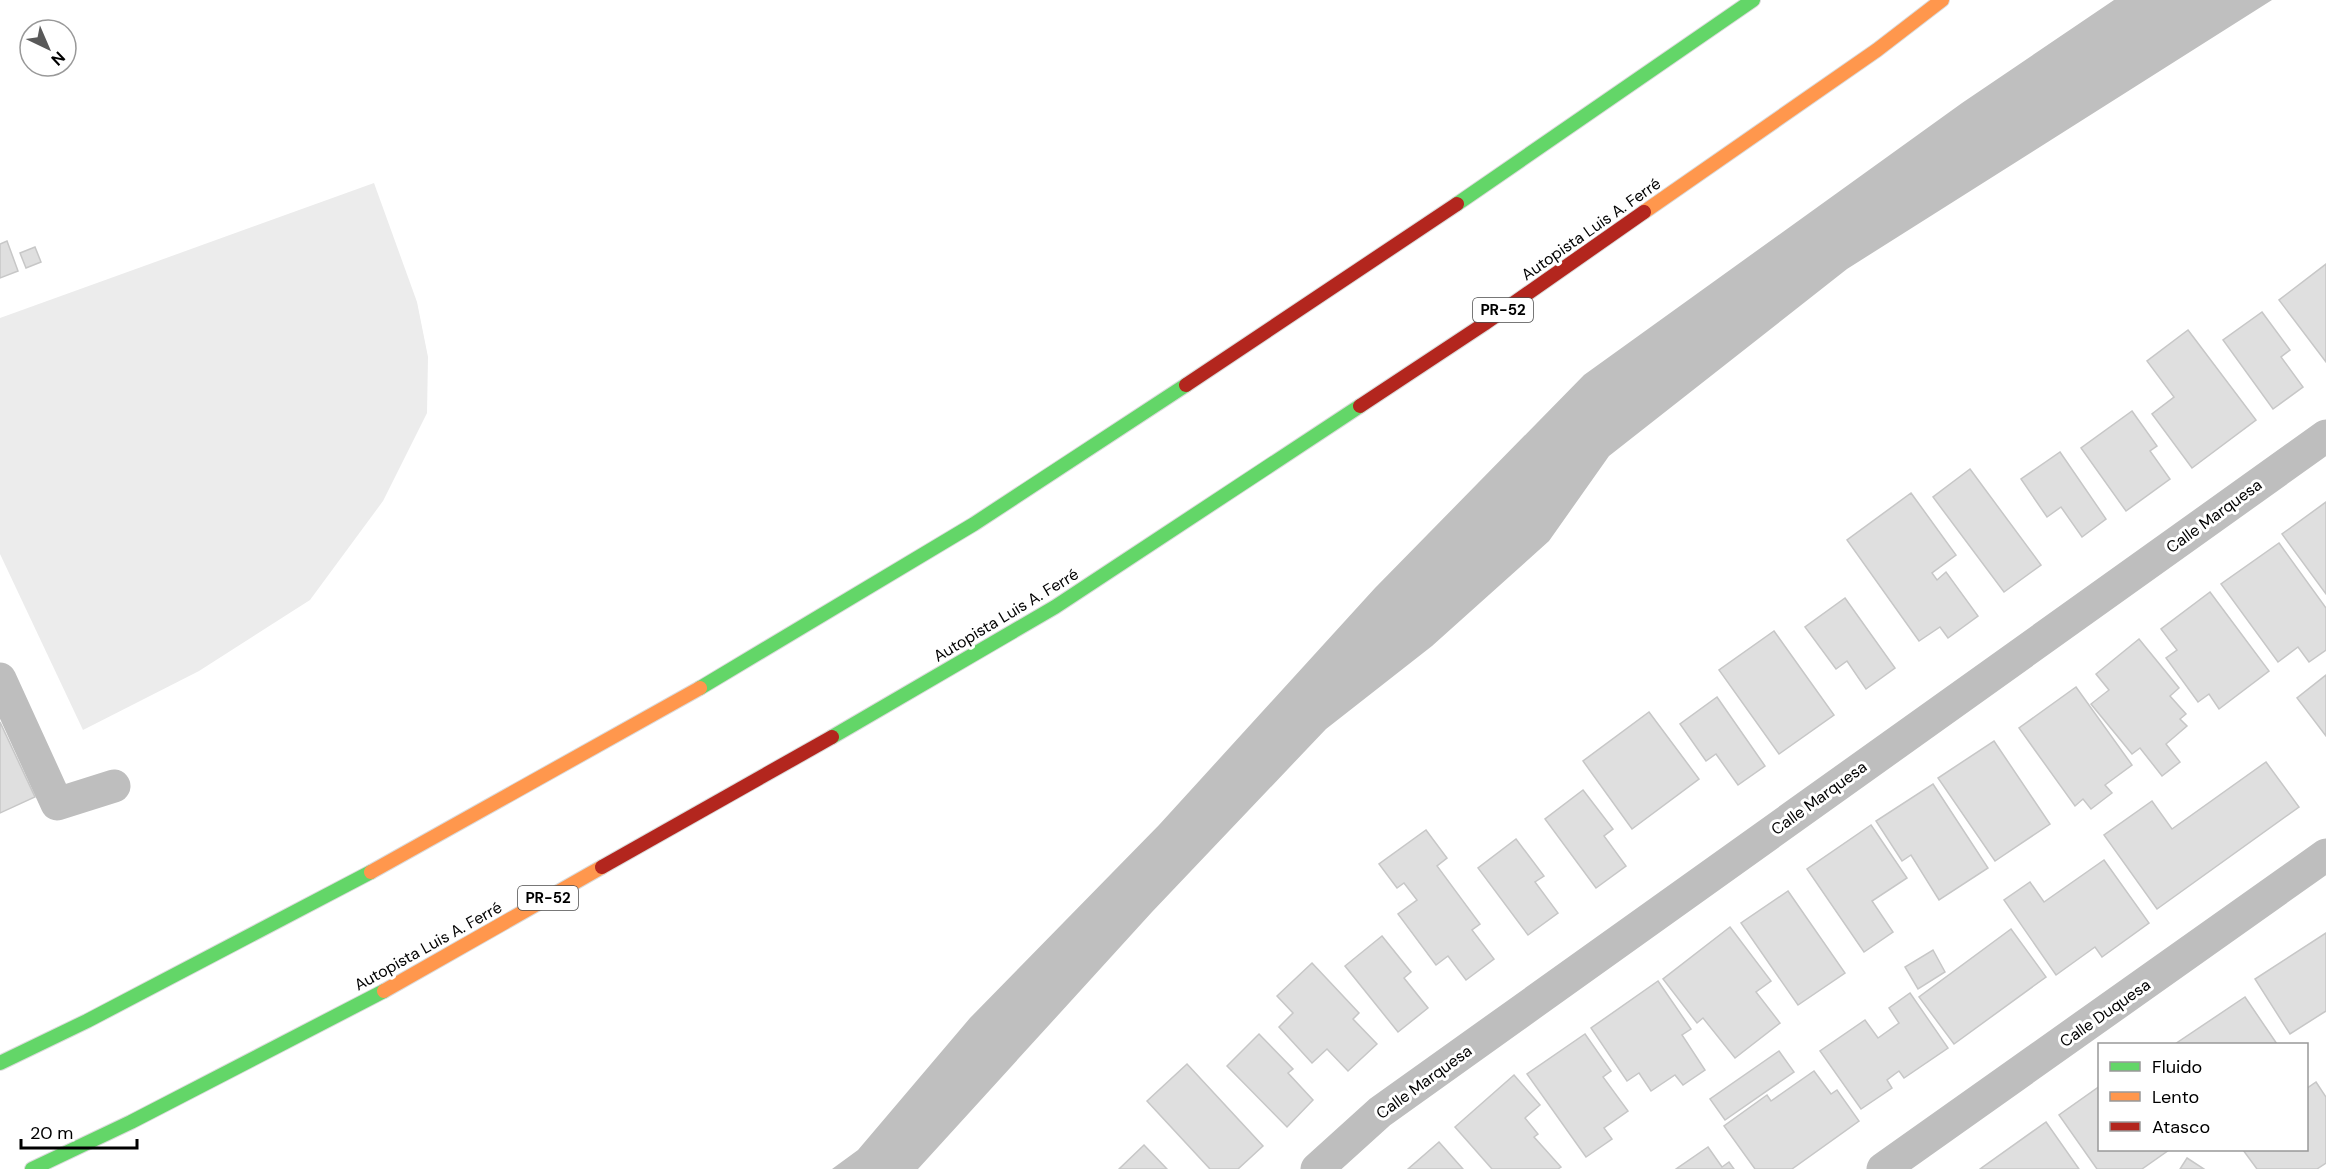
<svg xmlns="http://www.w3.org/2000/svg" width="2326" height="1169" font-family="'DM Sans',sans-serif">
  <style>
    .green { fill: #ececec }
    .water { fill: #bfbfbf }
    .building { fill: #dfdfdf; stroke: #c7c7c7; stroke-width: 1.5 }
    .lines { fill: none; stroke-linecap: round; stroke-linejoin: round }
    .fast-casing { stroke: #dbdbdb; stroke-width: 16 }
    .slow-casing { stroke: #dbdbdb; stroke-width: 16 }
    .jam-casing { stroke: #dbdbdb; stroke-width: 16 }
    .street { stroke: #bebebe; stroke-width: 33 }
    .fast { stroke: #63d668; stroke-width: 14 }
    .slow { stroke: #ff974d; stroke-width: 14 }
    .jam { stroke: #b3261e; stroke-width: 14 }
    .labels { text-anchor: middle; dominant-baseline: central; stroke-width: 6; stroke-linejoin: round; paint-order: stroke }
    .shield { fill: #fff; stroke: #4c4c4c; stroke-width: 1.5 }
    .shield-label { font-size: 15px; font-weight: bold; fill: #000 }
    .street-label { font-size: 16px; fill: #000; stroke: #fff }
  </style>
  <rect width="100%" height="100%" fill="#fff"/>
  <!-- green -->
  <path class="green" d="M 374,183 L 417,302 L 428,357 L 427,413 L 383,501 L 310,600 L 199,671 L 83,730 L 0,554 L 0,318 Z"/>
  <!-- water -->
  <path class="water" d="M 2114,0 L 2272,0 L 1847,269 L 1609,456 L 1549,541 L 1432,646 L 1326,729 L 1152,912 L 918,1169 L 832,1169 L 858,1150 L 970,1018 L 1159,825 L 1375,588 L 1584,375 L 1962,103 Z"/>
  <!-- building -->
  <g class="building">
    <path d="M 7,241 L 18,271 L 0,278 L 0,244 Z"/>
    <path d="M 35,247 L 41,262 L 26,268 L 20,253 Z"/>
    <path d="M 2326,264 L 2326,362 L 2279,300 Z"/>
    <path d="M 2262,312 L 2290,350 L 2281,357 L 2303,387 L 2273,409 L 2223,340 Z"/>
    <path d="M 2188,330 L 2256,420 L 2192,468 L 2152,414 L 2174,397 L 2147,361 Z"/>
    <path d="M 2132,411 L 2157,446 L 2150,451 L 2170,479 L 2126,511 L 2081,448 Z"/>
    <path d="M 2060,452 L 2106,519 L 2082,537 L 2061,507 L 2047,517 L 2021,479 Z"/>
    <path d="M 1970,469 L 2041,565 L 2004,592 L 1933,497 Z"/>
    <path d="M 1911,493 L 1956,555 L 1932,573 L 1937,580 L 1946,572 L 1978,616 L 1948,638 L 1940,627 L 1919,641 L 1847,540 Z"/>
    <path d="M 2326,502 L 2326,594 L 2282,534 Z"/>
    <path d="M 2279,543 L 2326,608 L 2326,650 L 2309,662 L 2298,647 L 2278,662 L 2221,584 Z"/>
    <path d="M 2210,592 L 2269,671 L 2219,709 L 2209,694 L 2198,702 L 2166,658 L 2177,650 L 2161,629 Z"/>
    <path d="M 1845,598 L 1895,668 L 1866,689 L 1847,661 L 1836,669 L 1805,627 Z"/>
    <path d="M 1774,631 L 1834,715 L 1779,754 L 1719,670 Z"/>
    <path d="M 2139,639 L 2179,688 L 2170,696 L 2186,714 L 2180,719 L 2187,726 L 2166,744 L 2180,762 L 2162,776 L 2140,748 L 2132,754 L 2091,704 L 2109,690 L 2096,674 Z"/>
    <path d="M 2326,675 L 2326,736 L 2297,698 Z"/>
    <path d="M 2076,687 L 2132,765 L 2105,785 L 2112,793 L 2091,809 L 2083,799 L 2075,806 L 2019,728 Z"/>
    <path d="M 1717,697 L 1765,766 L 1738,785 L 1716,754 L 1706,761 L 1680,724 Z"/>
    <path d="M 1649,712 L 1699,779 L 1632,829 L 1583,761 Z"/>
    <path d="M 0,722 L 35,797 L 0,813 Z"/>
    <path d="M 1994,741 L 2050,824 L 1995,861 L 1938,778 Z"/>
    <path d="M 2266,762 L 2299,807 L 2157,909 L 2104,835 L 2152,801 L 2172,829 Z"/>
    <path d="M 1933,784 L 1988,868 L 1939,900 L 1911,855 L 1902,861 L 1876,821 Z"/>
    <path d="M 1583,790 L 1613,829 L 1604,836 L 1626,866 L 1596,888 L 1545,819 Z"/>
    <path d="M 1871,825 L 1907,878 L 1872,901 L 1893,932 L 1864,952 L 1807,869 Z"/>
    <path d="M 1426,830 L 1447,858 L 1437,866 L 1480,924 L 1472,930 L 1494,959 L 1466,980 L 1448,956 L 1436,965 L 1398,914 L 1417,900 L 1404,883 L 1397,888 L 1379,864 Z"/>
    <path d="M 1516,839 L 1544,876 L 1535,882 L 1558,913 L 1528,935 L 1478,868 Z"/>
    <path d="M 2104,860 L 2149,923 L 2102,957 L 2095,947 L 2056,975 L 2004,900 L 2030,882 L 2044,902 Z"/>
    <path d="M 1788,891 L 1845,973 L 1798,1005 L 1741,923 Z"/>
    <path d="M 1730,927 L 1771,981 L 1756,992 L 1780,1023 L 1735,1058 L 1703,1018 L 1697,1023 L 1663,979 Z"/>
    <path d="M 2011,929 L 2046,977 L 1954,1044 L 1919,997 Z"/>
    <path d="M 2326,933 L 2326,1011 L 2290,1034 L 2255,979 Z"/>
    <path d="M 1382,936 L 1411,972 L 1404,978 L 1428,1008 L 1398,1032 L 1345,966 Z"/>
    <path d="M 1933,950 L 1945,972 L 1918,989 L 1905,967 Z"/>
    <path d="M 1312,963 L 1359,1013 L 1353,1019 L 1377,1044 L 1348,1071 L 1327,1049 L 1312,1063 L 1279,1027 L 1293,1013 L 1277,996 Z"/>
    <path d="M 1658,981 L 1691,1029 L 1682,1035 L 1705,1070 L 1683,1085 L 1675,1075 L 1651,1091 L 1639,1073 L 1627,1081 L 1591,1028 Z"/>
    <path d="M 1910,993 L 1948,1048 L 1904,1078 L 1899,1071 L 1887,1080 L 1892,1088 L 1861,1109 L 1820,1051 L 1865,1020 L 1878,1038 L 1899,1023 L 1889,1008 Z"/>
    <path d="M 2245,997 L 2277,1044 L 2175,1044 Z"/>
    <path d="M 1259,1034 L 1293,1069 L 1288,1073 L 1313,1100 L 1287,1127 L 1227,1066 Z"/>
    <path d="M 1585,1034 L 1611,1071 L 1603,1077 L 1628,1111 L 1604,1128 L 1612,1139 L 1586,1157 L 1527,1074 Z"/>
    <path d="M 1779,1051 L 1794,1072 L 1725,1120 L 1710,1099 Z"/>
    <path d="M 1187,1064 L 1263,1146 L 1238,1169 L 1210,1169 L 1147,1101 Z"/>
    <path d="M 1814,1071 L 1831,1094 L 1837,1090 L 1859,1121 L 1792,1169 L 1755,1169 L 1724,1126 L 1767,1095 L 1771,1101 Z"/>
    <path d="M 1514,1075 L 1540,1105 L 1525,1118 L 1538,1134 L 1534,1137 L 1561,1167 L 1558,1169 L 1492,1169 L 1455,1127 Z"/>
    <path d="M 2316,1082 L 2326,1097 L 2326,1163 L 2317,1169 L 2257,1169 L 2243,1150 L 2306,1150 L 2306,1089 Z"/>
    <path d="M 2100,1086 L 2100,1150 L 2169,1150 L 2142,1169 L 2097,1169 L 2059,1115 Z"/>
    <path d="M 2046,1122 L 2079,1169 L 1980,1169 Z"/>
    <path d="M 1439,1142 L 1463,1169 L 1408,1169 Z"/>
    <path d="M 1144,1145 L 1167,1169 L 1119,1169 Z"/>
    <path d="M 1708,1147 L 1722,1167 L 1729,1162 L 1734,1169 L 1676,1169 Z"/>
    <path d="M 2187,1158 L 2204,1169 L 2180,1169 Z"/>
  </g>
  <g class="lines">
    <!-- fast casing -->
    <g class="fast-casing">
      <g id="fast">
        <path d="M 1457,204 L 1753,0"/>
        <path d="M 700,688 L 974,524 L 1186,385"/>
        <path d="M 832,737 L 1055,607 L 1360,406"/>
        <path d="M 0,1063 L 87,1021 L 371,872"/>
        <path d="M 32,1169 L 131,1122 L 384,991"/>
      </g>
    </g>
    <!-- slow casing -->
    <g class="slow-casing">
      <g id="slow">
        <path d="M 1644,212 L 1877,50 L 1942,0"/>
        <path d="M 371,872 L 700,688"/>
        <path d="M 384,991 L 602,867"/>
      </g>
    </g>
    <!-- jam casing -->
    <g class="jam-casing">
      <g id="jam">
        <path d="M 1186,385 L 1457,204"/>
        <path d="M 1360,406 L 1484,324 L 1644,212"/>
        <path d="M 602,867 L 832,737"/>
      </g>
    </g>
    <!-- street -->
    <g class="street">
      <path d="M 0,679 L 57,804 L 114,786"/>
      <path d="M 1317,1169 L 1380,1112 L 2326,436"/>
      <path d="M 1883,1169 L 2326,855"/>
    </g>
    <!-- fast -->
    <use href="#fast" class="fast"/>
    <!-- slow -->
    <use href="#slow" class="slow"/>
    <!-- jam -->
    <use href="#jam" class="jam"/>
  </g>
  <g class="labels">
    <!-- shield labels -->
    <g class="shield">
      <rect x="1473" y="298" width="60" height="24" rx="4.5"/>
      <rect x="518" y="886" width="60" height="24" rx="4.5"/>
    </g>
    <g class="shield-label">
      <text x="1503" y="310">PR-52</text>
      <text x="548" y="898">PR-52</text>
    </g>
    <!-- street labels -->
    <g class="street-label">
      <text transform="translate(1591 229) rotate(-35)">Autopista Luis A. Ferré</text>
      <text transform="translate(2214 516) rotate(-36)">Calle Marquesa</text>
      <text transform="translate(1006 615) rotate(-31)">Autopista Luis A. Ferré</text>
      <text transform="translate(1819 798) rotate(-36)">Calle Marquesa</text>
      <text transform="translate(428 946) rotate(-29)">Autopista Luis A. Ferré</text>
      <text transform="translate(2105 1013) rotate(-35)">Calle Duquesa</text>
      <text transform="translate(1424 1082) rotate(-36)">Calle Marquesa</text>
    </g>
  </g>
  <!-- legend -->
  <rect x="2098" y="1043" width="210" height="108" fill="#ffffff" stroke="#999999" stroke-width="1.5"/>
  <rect x="2110" y="1062" width="30" height="9" fill="#63d668" stroke="#999999" stroke-width="1.5"/>
  <text x="2152" y="1073" font-size="18" fill="#000000">Fluido</text>
  <rect x="2110" y="1092" width="30" height="9" fill="#ff974d" stroke="#999999" stroke-width="1.5"/>
  <text x="2152" y="1103" font-size="18" fill="#000000">Lento</text>
  <rect x="2110" y="1122" width="30" height="9" fill="#b3261e" stroke="#999999" stroke-width="1.5"/>
  <text x="2152" y="1133" font-size="18" fill="#000000">Atasco</text>
  <!-- north arrow -->
  <g transform="translate(48 48) rotate(136)"><circle r="28" fill="#ffffff" stroke="#999999" stroke-width="1.5"/>
  <path d="M0-4.5L10 22L0 15L-10 22Z" fill="#595959"/>
  <text y="-9" font-size="16" font-weight="bold" text-anchor="middle" fill="#000000">N</text>
  </g>
  <!-- scale -->
  <path d="M21 1139v9h116v-9" fill="none" stroke="#000000" stroke-width="3"/>
  <text x="30" y="1139" font-size="18" fill="#000000" stroke="#ffffff" stroke-width="4.5" paint-order="stroke">20 m</text>
</svg>
